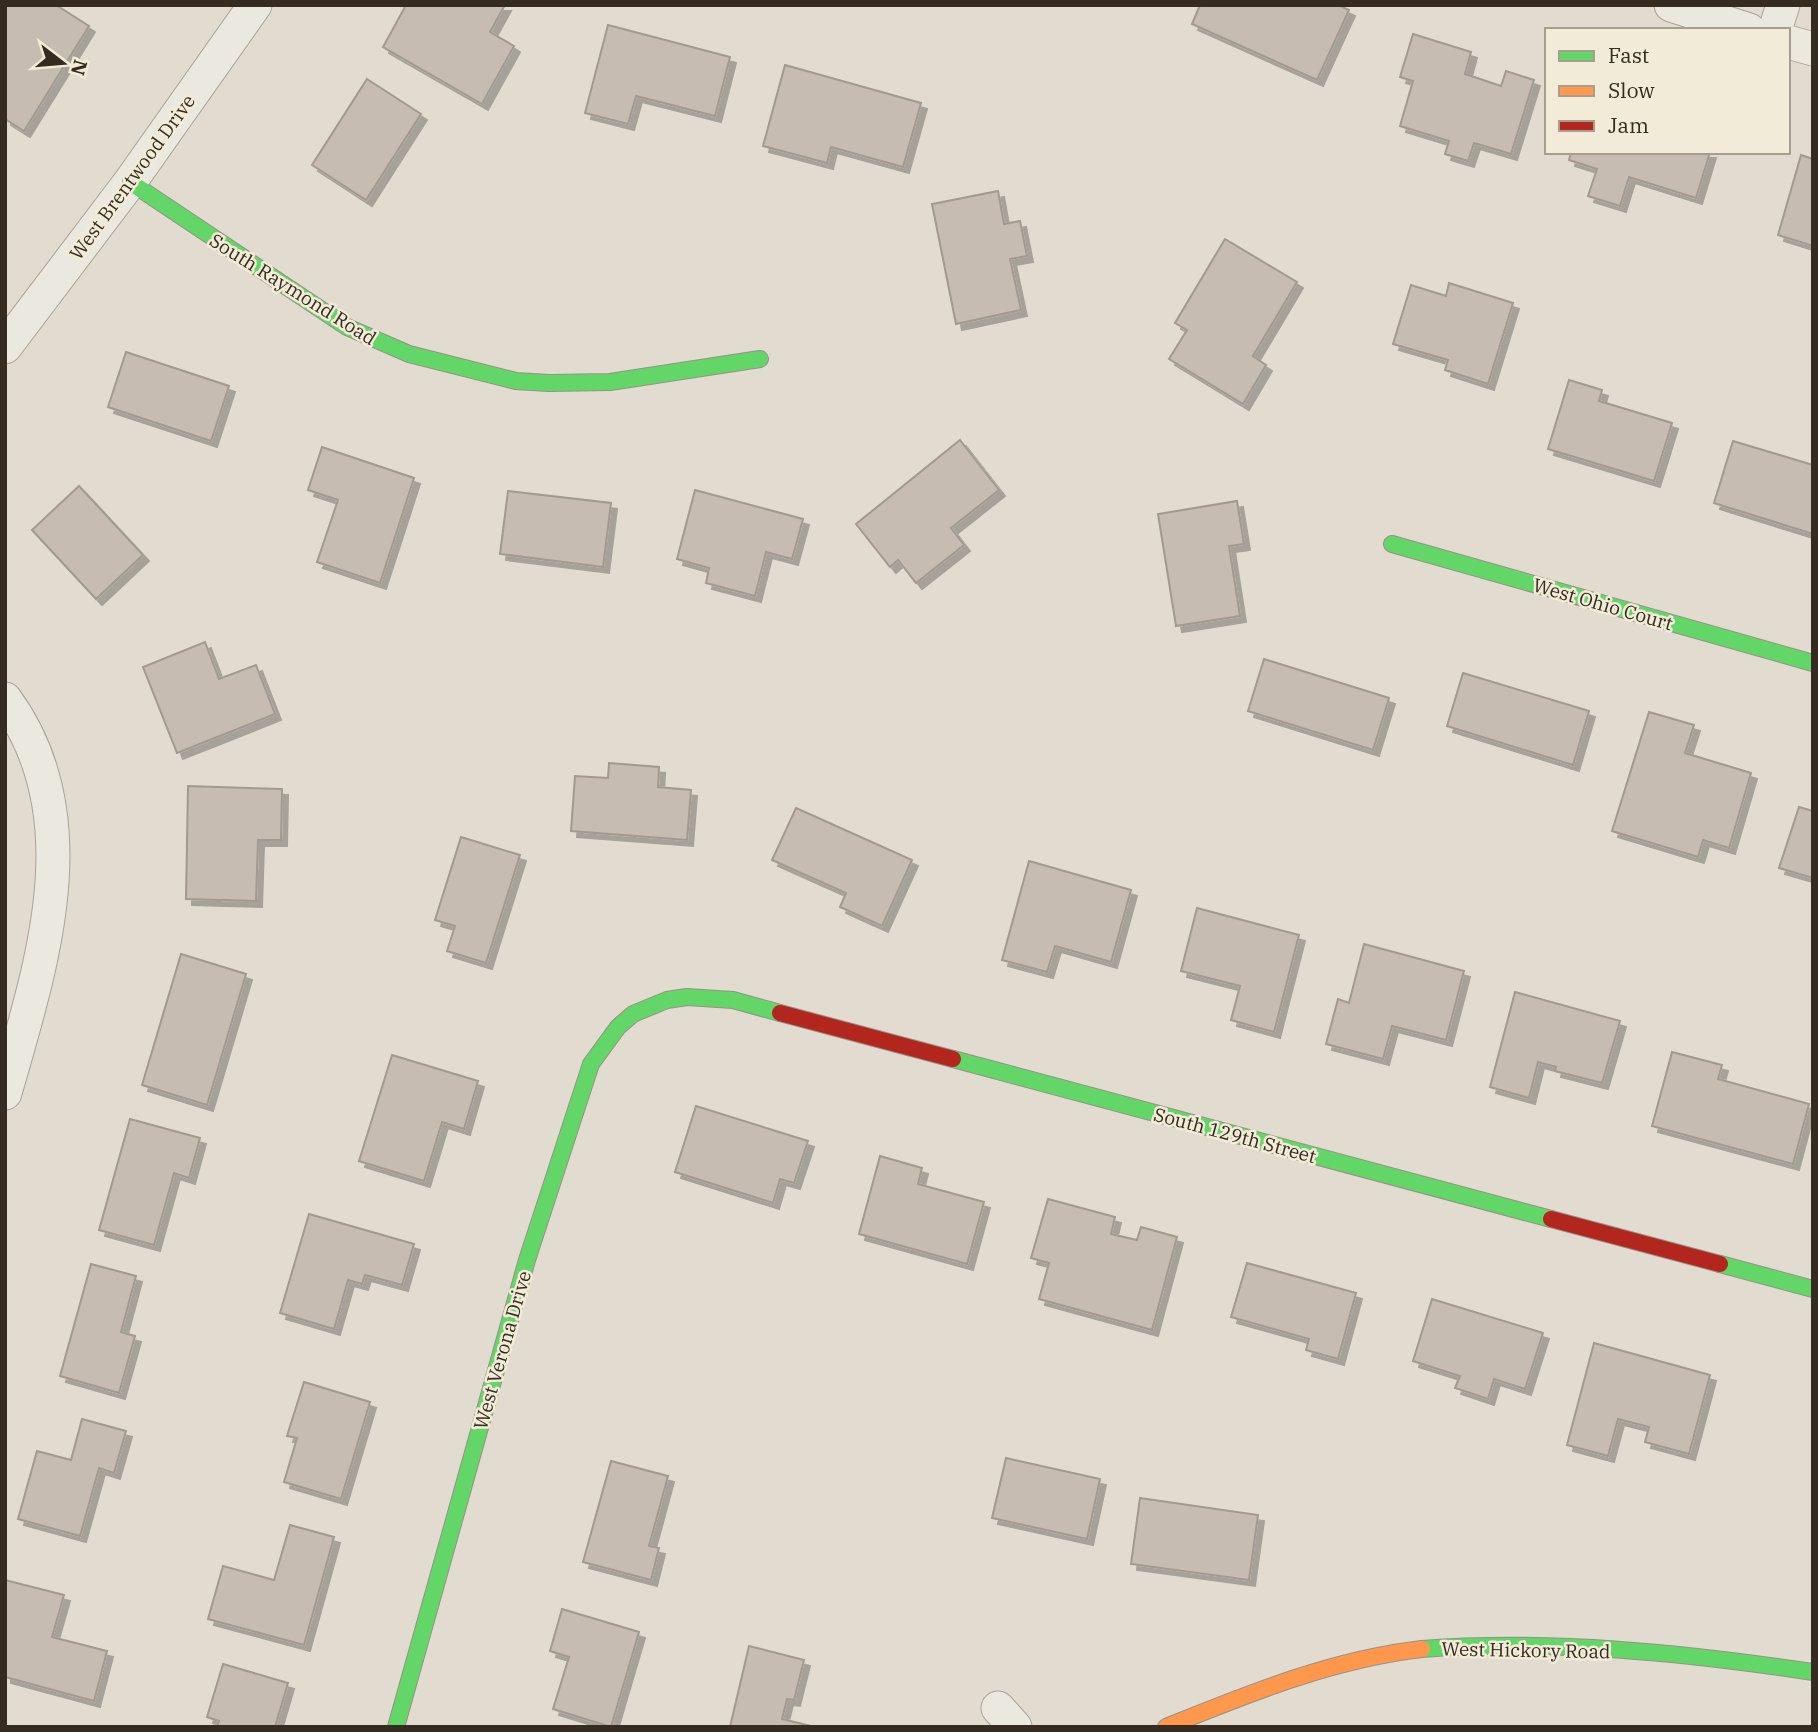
<svg xmlns="http://www.w3.org/2000/svg" width="1818" height="1732" font-family="'IBM Plex Serif',serif">
  <style>
    .building { fill: #c6bcb1; stroke: #a2998f; stroke-width: 2; filter: url(#shadow) }
    .lines { fill: none; stroke-linecap: round; stroke-linejoin: round }
    .street-casing { stroke: #a8a298; stroke-width: 35 }
    .fast-casing { stroke: #979188; stroke-width: 18 }
    .slow-casing { stroke: #979188; stroke-width: 18 }
    .jam-casing { stroke: #979188; stroke-width: 18 }
    .street { stroke: #ebe8e0; stroke-width: 33 }
    .fast { stroke: #63d668; stroke-width: 16 }
    .slow { stroke: #ff974d; stroke-width: 16 }
    .jam { stroke: #b3261e; stroke-width: 16 }
    .labels { text-anchor: middle; dominant-baseline: central; stroke-width: 5; stroke-linejoin: round; paint-order: stroke }
    .street-label { font-size: 19px; fill: #362b21; stroke: #f2ebd7 }
  </style>
  <defs>
    <filter id="shadow"><feDropShadow dx="6" dy="6" stdDeviation="0" flood-color="#0004"/></filter>
  </defs>
  <rect width="100%" height="100%" fill="#e2dcd0"/>
  <!-- building -->
  <g class="building">
    <path d="M 5,5 L 56,5 L 89,26 L 24,131 L 5,119 Z"/>
    <path d="M 406,5 L 505,5 L 490,32 L 514,46 L 482,104 L 383,47 Z"/>
    <path d="M 1200,5 L 1338,5 L 1349,10 L 1317,80 L 1192,24 Z"/>
    <path d="M 608,25 L 730,57 L 715,116 L 636,96 L 628,124 L 585,113 Z"/>
    <path d="M 1413,34 L 1471,52 L 1465,74 L 1501,86 L 1506,71 L 1534,80 L 1511,154 L 1474,143 L 1468,161 L 1445,154 L 1449,141 L 1400,126 L 1413,81 L 1400,77 Z"/>
    <path d="M 785,65 L 921,103 L 903,167 L 831,147 L 827,163 L 763,146 Z"/>
    <path d="M 367,79 L 421,114 L 366,200 L 312,165 Z"/>
    <path d="M 1571,152 L 1710,152 L 1696,198 L 1629,177 L 1620,206 L 1588,196 L 1597,169 L 1569,160 Z"/>
    <path d="M 1801,155 L 1813,159 L 1813,246 L 1778,235 Z"/>
    <path d="M 998,191 L 1004,224 L 1020,221 L 1027,256 L 1010,259 L 1021,310 L 956,324 L 932,204 Z"/>
    <path d="M 1225,239 L 1297,282 L 1253,356 L 1266,365 L 1243,404 L 1169,359 L 1187,330 L 1175,323 Z"/>
    <path d="M 1449,283 L 1513,303 L 1488,384 L 1445,370 L 1448,360 L 1393,344 L 1411,285 L 1446,296 Z"/>
    <path d="M 126,352 L 229,386 L 211,441 L 108,407 Z"/>
    <path d="M 1569,380 L 1602,390 L 1599,401 L 1672,423 L 1654,481 L 1548,449 Z"/>
    <path d="M 960,440 L 999,490 L 951,528 L 964,545 L 916,583 L 898,560 L 890,567 L 856,524 Z"/>
    <path d="M 1733,441 L 1813,465 L 1813,534 L 1714,503 Z"/>
    <path d="M 322,447 L 414,478 L 380,583 L 317,562 L 338,500 L 308,490 Z"/>
    <path d="M 79,486 L 143,555 L 96,599 L 32,530 Z"/>
    <path d="M 695,490 L 803,519 L 792,559 L 766,552 L 755,596 L 706,583 L 709,568 L 677,559 Z"/>
    <path d="M 508,491 L 611,503 L 603,567 L 500,554 Z"/>
    <path d="M 1237,501 L 1244,544 L 1229,546 L 1240,616 L 1176,626 L 1158,514 Z"/>
    <path d="M 205,642 L 219,679 L 256,665 L 275,714 L 177,753 L 143,667 Z"/>
    <path d="M 1264,659 L 1389,698 L 1373,750 L 1248,711 Z"/>
    <path d="M 1463,673 L 1589,711 L 1573,765 L 1447,726 Z"/>
    <path d="M 1649,712 L 1694,725 L 1685,753 L 1751,773 L 1729,848 L 1703,840 L 1698,857 L 1612,831 Z"/>
    <path d="M 609,763 L 659,767 L 658,787 L 691,790 L 687,840 L 571,831 L 575,776 L 608,778 Z"/>
    <path d="M 188,786 L 282,789 L 281,840 L 258,840 L 256,901 L 186,899 Z"/>
    <path d="M 1799,807 L 1813,811 L 1813,878 L 1779,868 Z"/>
    <path d="M 796,808 L 912,860 L 882,926 L 840,907 L 846,893 L 772,860 Z"/>
    <path d="M 461,837 L 520,855 L 486,963 L 447,951 L 455,926 L 435,920 Z"/>
    <path d="M 1029,861 L 1131,890 L 1111,962 L 1055,946 L 1047,972 L 1002,960 Z"/>
    <path d="M 1197,908 L 1299,935 L 1274,1032 L 1231,1020 L 1240,986 L 1181,971 Z"/>
    <path d="M 1364,944 L 1464,971 L 1446,1040 L 1392,1026 L 1383,1059 L 1326,1044 L 1338,999 L 1349,1003 Z"/>
    <path d="M 181,954 L 246,974 L 207,1105 L 142,1085 Z"/>
    <path d="M 1515,992 L 1620,1021 L 1602,1083 L 1555,1071 L 1556,1067 L 1538,1062 L 1529,1098 L 1490,1087 Z"/>
    <path d="M 1672,1052 L 1722,1065 L 1718,1079 L 1809,1104 L 1793,1164 L 1652,1126 Z"/>
    <path d="M 392,1055 L 478,1081 L 464,1129 L 442,1122 L 424,1181 L 359,1161 Z"/>
    <path d="M 696,1106 L 808,1141 L 794,1183 L 780,1179 L 773,1203 L 675,1172 Z"/>
    <path d="M 130,1119 L 200,1138 L 189,1178 L 174,1173 L 154,1245 L 99,1230 Z"/>
    <path d="M 880,1156 L 922,1168 L 918,1184 L 984,1202 L 967,1264 L 859,1234 Z"/>
    <path d="M 1048,1199 L 1115,1217 L 1111,1234 L 1137,1240 L 1141,1227 L 1177,1237 L 1152,1330 L 1039,1299 L 1049,1263 L 1031,1258 Z"/>
    <path d="M 309,1214 L 414,1244 L 402,1285 L 365,1275 L 362,1284 L 348,1280 L 334,1329 L 280,1313 Z"/>
    <path d="M 1247,1263 L 1356,1293 L 1338,1359 L 1306,1350 L 1309,1339 L 1231,1317 Z"/>
    <path d="M 91,1264 L 136,1276 L 121,1332 L 135,1336 L 119,1393 L 60,1376 Z"/>
    <path d="M 1432,1299 L 1543,1333 L 1525,1389 L 1494,1379 L 1488,1399 L 1455,1388 L 1460,1376 L 1413,1361 Z"/>
    <path d="M 1594,1343 L 1710,1375 L 1689,1454 L 1645,1442 L 1649,1427 L 1618,1419 L 1608,1456 L 1567,1445 Z"/>
    <path d="M 304,1382 L 370,1402 L 341,1499 L 284,1482 L 297,1438 L 287,1436 Z"/>
    <path d="M 82,1419 L 126,1431 L 114,1473 L 99,1468 L 80,1536 L 18,1519 L 37,1451 L 71,1460 Z"/>
    <path d="M 1006,1458 L 1100,1479 L 1087,1539 L 992,1518 Z"/>
    <path d="M 611,1461 L 668,1476 L 649,1546 L 659,1548 L 651,1580 L 583,1562 Z"/>
    <path d="M 1140,1498 L 1258,1515 L 1249,1580 L 1131,1564 Z"/>
    <path d="M 290,1525 L 334,1537 L 304,1645 L 208,1619 L 223,1566 L 274,1580 Z"/>
    <path d="M 5,1580 L 64,1595 L 52,1637 L 107,1651 L 94,1701 L 5,1677 Z"/>
    <path d="M 562,1609 L 639,1632 L 611,1727 L 553,1709 L 569,1657 L 550,1651 Z"/>
    <path d="M 749,1646 L 804,1660 L 794,1700 L 787,1699 L 782,1719 L 815,1727 L 730,1727 Z"/>
    <path d="M 223,1664 L 288,1683 L 275,1727 L 217,1727 L 219,1721 L 207,1717 Z"/>
  </g>
  <g class="lines">
    <!-- street casing -->
    <g class="street-casing">
      <g id="street">
        <path d="M 1671,5 L 1749,30"/>
        <path d="M 1775,30 L 1783,5"/>
        <path d="M 1788,42 L 1813,49"/>
        <path d="M 5,347 L 130,182 L 255,5"/>
        <path d="M 5,699 C 92,817 41,966 5,1093"/>
        <path d="M 998,1708 L 1015,1727"/>
      </g>
    </g>
    <!-- fast casing -->
    <g class="fast-casing">
      <g id="fast">
        <path d="M 130,182 L 347,327 L 409,354 L 516,381 L 549,383 L 610,382 L 760,359"/>
        <path d="M 1392,544 L 1813,663"/>
        <path d="M 953,1059 L 1551,1219"/>
        <path d="M 1720,1264 L 1813,1289"/>
        <path d="M 1422,1649 C 1551,1639 1685,1653 1813,1672"/>
        <path d="M 396,1727 L 527,1260 L 591,1064 L 618,1027 L 633,1014 L 667,1000 L 687,997 L 733,1000 L 780,1013"/>
      </g>
    </g>
    <!-- slow casing -->
    <g class="slow-casing">
      <path id="slow" d="M 1166,1727 C 1248,1694 1333,1659 1422,1649"/>
    </g>
    <!-- jam casing -->
    <g class="jam-casing">
      <g id="jam">
        <path d="M 780,1013 L 953,1059"/>
        <path d="M 1551,1219 L 1720,1264"/>
      </g>
    </g>
    <!-- street -->
    <use href="#street" class="street"/>
    <!-- fast -->
    <use href="#fast" class="fast"/>
    <!-- slow -->
    <use href="#slow" class="slow"/>
    <!-- jam -->
    <use href="#jam" class="jam"/>
  </g>
  <g class="labels">
    <!-- street labels -->
    <g class="street-label">
      <text transform="translate(132 177) rotate(-54)">West Brentwood Drive</text>
      <text transform="translate(293 289) rotate(32)">South Raymond Road</text>
      <text transform="translate(1603 604) rotate(16)">West Ohio Court</text>
      <text transform="translate(1235 1135) rotate(15)">South 129th Street</text>
      <text transform="translate(502 1350) rotate(-74)">West Verona Drive</text>
      <text transform="translate(1526 1650) rotate(1)">West Hickory Road</text>
    </g>
  </g>
  <!-- border -->
  <rect width="1818" height="1732" fill="none" stroke="#362b21" stroke-width="14"/>
  <!-- legend -->
  <rect x="1545" y="28" width="245" height="126" fill="#f2ebd7" stroke="#a79e8e" stroke-width="2"/>
  <rect x="1559" y="51" width="35" height="10" fill="#63d668" stroke="#a79e8e" stroke-width="2"/>
  <text x="1608" y="63" font-size="21" fill="#362b21">Fast</text>
  <rect x="1559" y="86" width="35" height="10" fill="#ff974d" stroke="#a79e8e" stroke-width="2"/>
  <text x="1608" y="98" font-size="21" fill="#362b21">Slow</text>
  <rect x="1559" y="121" width="35" height="10" fill="#b3261e" stroke="#a79e8e" stroke-width="2"/>
  <text x="1608" y="133" font-size="21" fill="#362b21">Jam</text>
  <!-- north arrow -->
  <g transform="translate(63 63) rotate(106)" stroke="#f2ebd7" stroke-width="5" paint-order="stroke">
  <path d="M0-5L12 26L0 18L-12 26Z" fill="#362b21"/>
  <text y="-10" font-size="19" font-weight="bold" text-anchor="middle" fill="#362b21">N</text>
  </g>
</svg>
